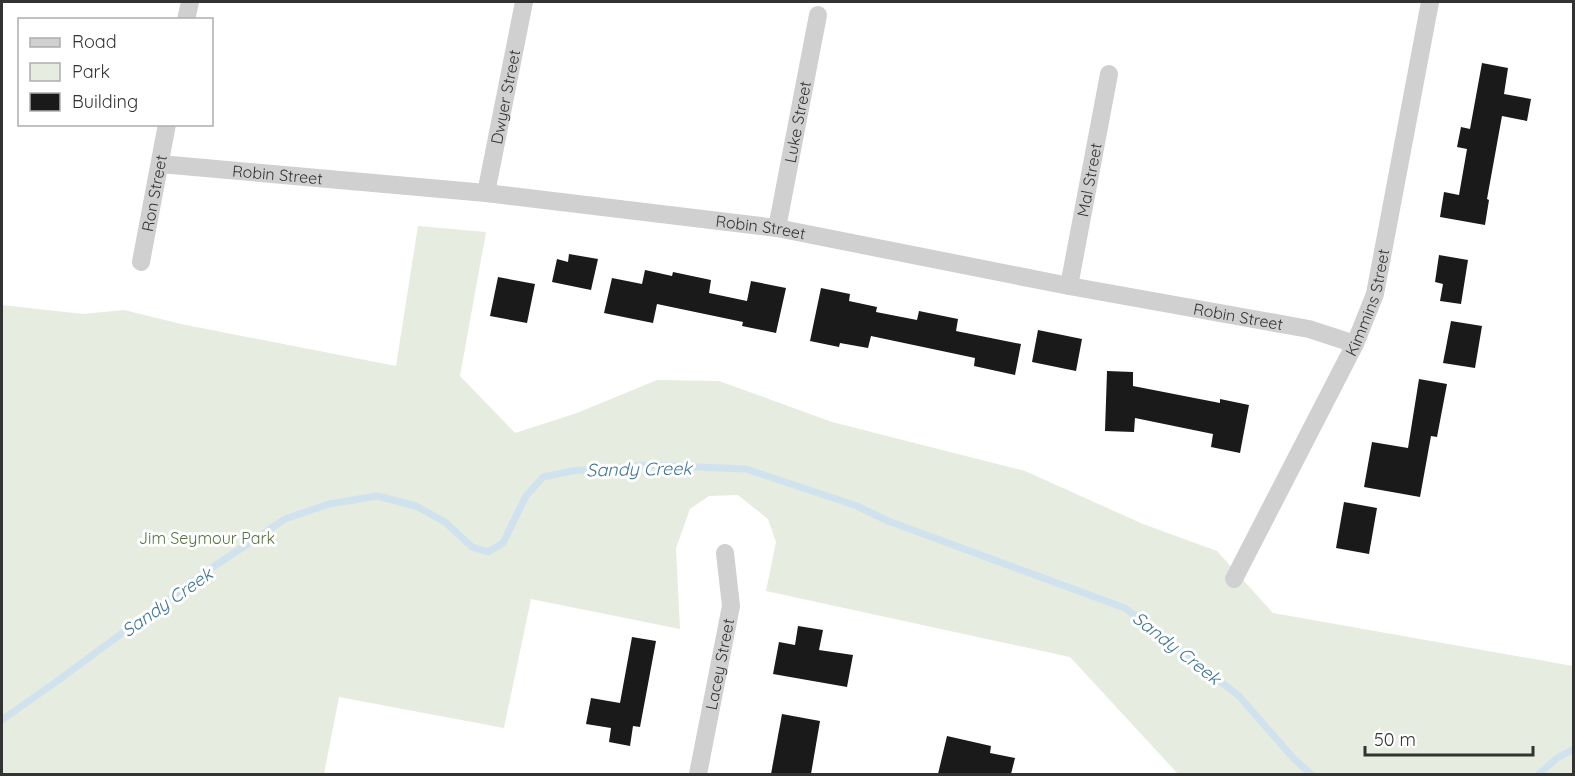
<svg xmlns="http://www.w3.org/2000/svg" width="1575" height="776" font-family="Quicksand,sans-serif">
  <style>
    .green { fill: #e6ecdf }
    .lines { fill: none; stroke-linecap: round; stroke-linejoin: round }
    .stream { stroke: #cfe2ee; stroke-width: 7 }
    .building { fill: #1a1a1a }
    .street { stroke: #d0d0d0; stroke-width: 18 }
    .labels { text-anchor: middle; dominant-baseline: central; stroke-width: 6; stroke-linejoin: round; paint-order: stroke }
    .street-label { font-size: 16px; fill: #333; stroke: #fff }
    .park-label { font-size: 16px; fill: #56703f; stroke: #fff }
    .water-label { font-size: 18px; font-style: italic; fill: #3f7597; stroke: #fff }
  </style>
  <rect width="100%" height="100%" fill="#fff"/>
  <!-- green -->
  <path class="green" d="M 418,226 L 486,232 L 460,376 L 515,433 L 577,413 L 657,380 L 719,381 L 832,422 L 1025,471 L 1143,524 L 1217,551 L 1273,613 L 1573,666 L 1573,774 L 1178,774 L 1070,657 L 766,591 L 776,542 L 768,519 L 738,495 L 709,496 L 690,509 L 676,548 L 680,629 L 531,599 L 504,728 L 339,697 L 324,774 L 2,774 L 2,305 L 83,314 L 124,310 L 181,324 L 396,366 Z"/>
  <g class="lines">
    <!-- stream -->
    <g class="stream">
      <path d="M 2,720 L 60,679 L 201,575 L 285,519 L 329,504 L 377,496 L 416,506 L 445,522 L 472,547 L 488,552 L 503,543 L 526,496 L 543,477 L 572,471 L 649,465 L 746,469 L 857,506 L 888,521 L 1125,608 L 1239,696 L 1294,759 L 1311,774"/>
      <path d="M 1539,774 L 1557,758 L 1574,749"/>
    </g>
  </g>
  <!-- building -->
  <g class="building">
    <path d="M 1482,63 L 1508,68 L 1504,94 L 1531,99 L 1527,121 L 1502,116 L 1487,199 L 1489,200 L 1485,225 L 1440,217 L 1444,192 L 1459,195 L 1467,149 L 1457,147 L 1461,127 L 1470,129 Z"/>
    <path d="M 569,254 L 598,259 L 591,290 L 552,282 L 557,259 L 568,262 Z"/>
    <path d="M 1439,255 L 1468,260 L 1461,304 L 1440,301 L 1443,284 L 1435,282 Z"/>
    <path d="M 645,270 L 672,276 L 673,272 L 711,280 L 709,293 L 747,301 L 751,281 L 786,288 L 776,333 L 742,326 L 743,322 L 657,304 L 653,323 L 604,313 L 612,278 L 642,284 Z"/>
    <path d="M 498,277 L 535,284 L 527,323 L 490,316 Z"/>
    <path d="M 821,288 L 850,294 L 849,301 L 877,307 L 876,312 L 917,320 L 919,311 L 958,319 L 956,331 L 1021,344 L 1015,375 L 974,366 L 975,358 L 871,336 L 868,348 L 840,343 L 839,347 L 810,341 Z"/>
    <path d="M 1451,321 L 1482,326 L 1475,368 L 1443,363 Z"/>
    <path d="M 1038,330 L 1082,339 L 1076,371 L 1032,362 Z"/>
    <path d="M 1107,371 L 1133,372 L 1133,386 L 1220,403 L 1220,399 L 1249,405 L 1240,453 L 1211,447 L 1213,434 L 1135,418 L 1134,432 L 1105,431 Z"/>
    <path d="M 1419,379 L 1447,384 L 1437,437 L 1431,436 L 1420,497 L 1364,487 L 1372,442 L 1408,448 Z"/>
    <path d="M 1344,502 L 1377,508 L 1369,554 L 1336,548 Z"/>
    <path d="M 798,626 L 823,630 L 819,650 L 853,655 L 847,687 L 773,674 L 779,642 L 795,645 Z"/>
    <path d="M 632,637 L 656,641 L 640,727 L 633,726 L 630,746 L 609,742 L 611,728 L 586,724 L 591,698 L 620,703 Z"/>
    <path d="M 782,714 L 820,721 L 811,774 L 771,774 Z"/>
    <path d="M 947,736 L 991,746 L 990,753 L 1015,758 L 1011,774 L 938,774 Z"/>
  </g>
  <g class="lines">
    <!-- street -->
    <g class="street">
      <path d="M 186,20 L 190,2"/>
      <path id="s1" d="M 160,164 L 486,193 L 777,228 L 1069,286 L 1309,329 L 1355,344"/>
      <path id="s2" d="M 486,193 L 524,2"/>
      <path id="s3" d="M 777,228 L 818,15"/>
      <path id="s4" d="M 141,262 L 167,124"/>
      <path id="s5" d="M 1069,286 L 1109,74"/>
      <path id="s6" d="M 1234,579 L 1355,344 L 1375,294 L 1430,2"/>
      <path id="s7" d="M 698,774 L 731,606 L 725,553"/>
    </g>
  </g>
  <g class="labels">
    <!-- street labels -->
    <g class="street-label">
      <text stroke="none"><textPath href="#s2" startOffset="98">Dwyer Street</textPath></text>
      <text stroke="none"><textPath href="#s3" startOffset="108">Luke Street</textPath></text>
      <text stroke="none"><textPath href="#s1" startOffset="118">Robin Street</textPath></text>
      <text stroke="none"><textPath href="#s5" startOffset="108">Mal Street</textPath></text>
      <text stroke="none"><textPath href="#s4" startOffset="70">Ron Street</textPath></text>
      <text stroke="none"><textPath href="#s1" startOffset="604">Robin Street</textPath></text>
      <text stroke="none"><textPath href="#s6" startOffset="308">Kimmins Street</textPath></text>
      <text stroke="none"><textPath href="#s1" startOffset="1090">Robin Street</textPath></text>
      <text stroke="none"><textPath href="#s7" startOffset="112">Lacey Street</textPath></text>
    </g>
    <!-- park labels -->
    <g class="park-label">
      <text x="207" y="538">Jim Seymour Park</text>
    </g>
    <!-- water labels -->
    <g class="water-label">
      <text transform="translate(639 469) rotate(-1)">Sandy Creek</text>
      <text transform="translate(167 602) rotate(-35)">Sandy Creek</text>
      <text transform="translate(1177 648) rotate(38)">Sandy Creek</text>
    </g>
  </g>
  <!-- border -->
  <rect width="1575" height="776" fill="none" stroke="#333333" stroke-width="6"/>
  <!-- legend -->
  <rect x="18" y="18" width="195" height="108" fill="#ffffff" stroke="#adadad" stroke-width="1.5"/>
  <rect x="30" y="38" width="30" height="9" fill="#d0d0d0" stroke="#adadad" stroke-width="1.5"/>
  <text x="72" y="48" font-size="18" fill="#333333">Road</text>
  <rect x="30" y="63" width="30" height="18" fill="#e6ecdf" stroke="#adadad" stroke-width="1.5"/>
  <text x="72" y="78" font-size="18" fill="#333333">Park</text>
  <rect x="30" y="93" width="30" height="18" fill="#1a1a1a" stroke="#adadad" stroke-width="1.5"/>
  <text x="72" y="108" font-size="18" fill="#333333">Building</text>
  <!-- scale -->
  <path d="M1365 746v9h168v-9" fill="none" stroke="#333333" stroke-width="3"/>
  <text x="1374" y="746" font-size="18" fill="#333333" stroke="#ffffff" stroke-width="4.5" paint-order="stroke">50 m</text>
</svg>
